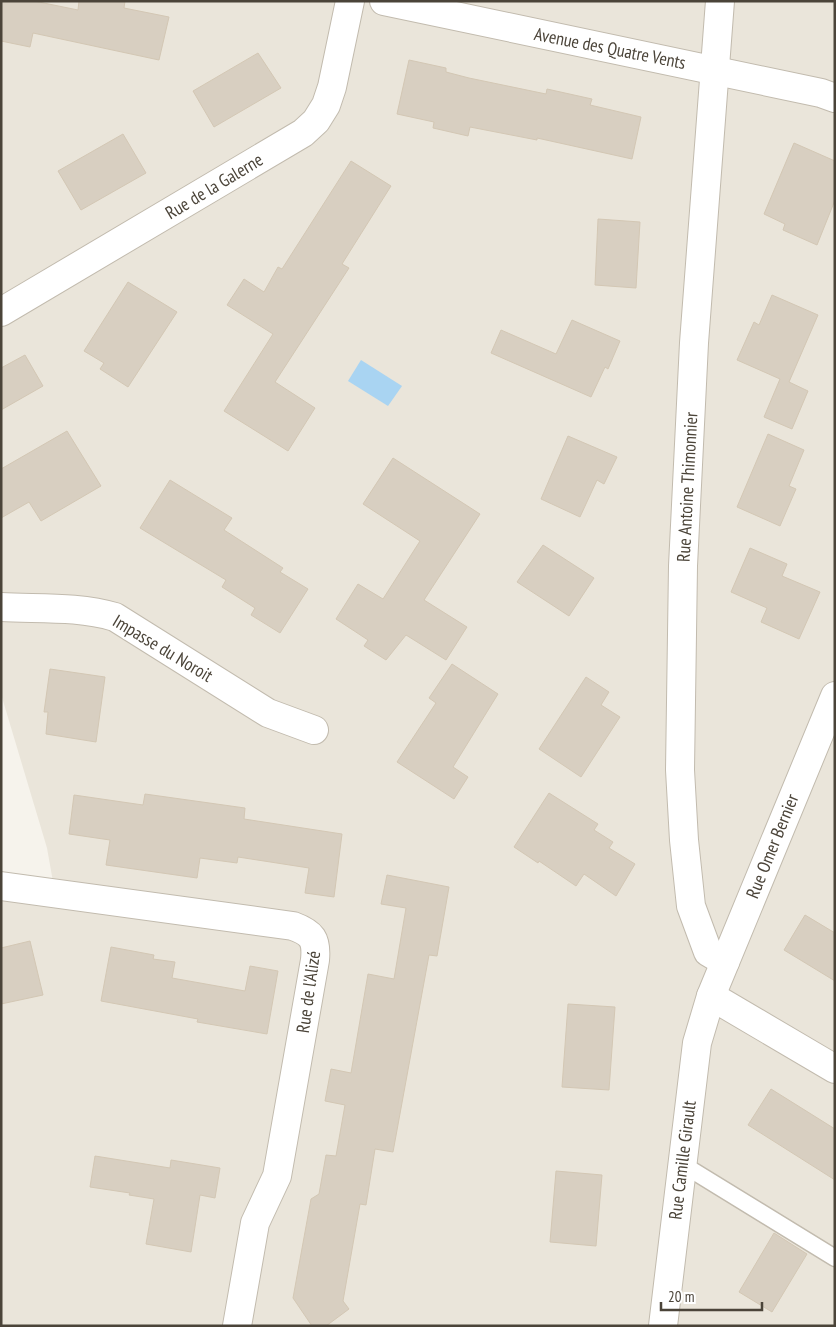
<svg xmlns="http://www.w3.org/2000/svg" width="836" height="1327" font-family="'PT Sans Narrow',sans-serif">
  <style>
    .residential { fill: #eae5da }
    .water { fill: #a9d4f2 }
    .building { fill: #d8cfc1; stroke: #d3c7b4 }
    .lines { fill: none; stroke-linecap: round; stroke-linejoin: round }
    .service-casing { stroke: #c2bbae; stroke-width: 19 }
    .minor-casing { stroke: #c2bbae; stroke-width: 30 }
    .service { stroke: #fff; stroke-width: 16 }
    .minor { stroke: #fff; stroke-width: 28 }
    .labels { text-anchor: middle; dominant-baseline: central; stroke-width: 4.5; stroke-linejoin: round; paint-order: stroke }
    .street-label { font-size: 18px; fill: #4b4439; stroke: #fff }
  </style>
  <rect width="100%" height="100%" fill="#f6f3ec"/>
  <!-- residential -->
  <path class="residential" d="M 1,1 L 835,1 L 835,1326 L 1,1326 L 1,886 L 55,893 L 47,848 L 1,694 Z"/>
  <!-- water -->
  <path class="water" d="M 361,360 L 402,386 L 388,406 L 348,381 Z"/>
  <!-- building -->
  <g class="building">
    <path d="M 1,1 L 34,1 L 78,10 L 79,1 L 125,1 L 124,8 L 169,17 L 159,60 L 33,33 L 30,47 L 1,41 Z"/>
    <path d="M 258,53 L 281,88 L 214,127 L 193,91 Z"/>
    <path d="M 409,60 L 446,68 L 446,72 L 469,78 L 546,94 L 547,89 L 592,99 L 590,105 L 641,117 L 632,159 L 537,138 L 537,140 L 470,127 L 468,136 L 433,128 L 434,122 L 397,114 Z"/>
    <path d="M 123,134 L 146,173 L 81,210 L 58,171 Z"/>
    <path d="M 794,143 L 835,161 L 835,200 L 817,245 L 783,230 L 785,224 L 764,214 Z"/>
    <path d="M 351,161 L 391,186 L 342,264 L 349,268 L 275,382 L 315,408 L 288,451 L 224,411 L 273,334 L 227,305 L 244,279 L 264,292 L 278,267 L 282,269 Z"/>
    <path d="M 598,219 L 640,222 L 636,288 L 595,285 Z"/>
    <path d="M 128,282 L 177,312 L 128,387 L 100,369 L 104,363 L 84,351 Z"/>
    <path d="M 772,295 L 818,315 L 789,382 L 808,391 L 792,429 L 764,417 L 780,379 L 737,360 L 754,322 L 759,325 Z"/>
    <path d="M 572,320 L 620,341 L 608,369 L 605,367 L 591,397 L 491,353 L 501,330 L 556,354 Z"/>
    <path d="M 25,355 L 43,386 L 1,410 L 1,368 Z"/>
    <path d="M 67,431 L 101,486 L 41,521 L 29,502 L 1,518 L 1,469 Z"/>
    <path d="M 768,434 L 804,450 L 789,486 L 796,489 L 780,526 L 737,507 Z"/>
    <path d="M 568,436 L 617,457 L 604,484 L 597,480 L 580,517 L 541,499 Z"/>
    <path d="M 393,458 L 480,514 L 424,600 L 467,627 L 446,660 L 406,635 L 386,660 L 364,646 L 368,640 L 336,619 L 358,584 L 383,599 L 420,541 L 363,504 Z"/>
    <path d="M 170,480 L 232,518 L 224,530 L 283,568 L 280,572 L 308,589 L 280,633 L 251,615 L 255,608 L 222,587 L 226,580 L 140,528 Z"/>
    <path d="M 543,545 L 594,578 L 569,616 L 517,582 Z"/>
    <path d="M 750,548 L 787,564 L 782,576 L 820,592 L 799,639 L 761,622 L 767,608 L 731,592 Z"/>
    <path d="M 452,664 L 498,694 L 453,767 L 468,777 L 454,799 L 397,762 L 436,703 L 429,698 Z"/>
    <path d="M 50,669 L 105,677 L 96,742 L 46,734 L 48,712 L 44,712 Z"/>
    <path d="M 586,677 L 609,692 L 601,705 L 620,717 L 581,777 L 539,749 Z"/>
    <path d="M 549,793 L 598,824 L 594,830 L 613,842 L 609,848 L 635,864 L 616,896 L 584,874 L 576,886 L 539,861 L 538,863 L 514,847 Z"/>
    <path d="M 145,794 L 245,808 L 244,819 L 342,834 L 334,897 L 305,893 L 309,868 L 238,857 L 237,863 L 200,858 L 197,878 L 106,865 L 110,840 L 69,834 L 74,795 L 143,805 Z"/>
    <path d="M 387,875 L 449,887 L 437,956 L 429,955 L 393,1152 L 375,1149 L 366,1205 L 360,1204 L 343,1301 L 349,1309 L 326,1326 L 312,1326 L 293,1298 L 311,1199 L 319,1194 L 326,1155 L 336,1156 L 345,1105 L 325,1101 L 331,1069 L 351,1073 L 368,974 L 394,979 L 406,908 L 381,904 Z"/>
    <path d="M 805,915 L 835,933 L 835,981 L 784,950 Z"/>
    <path d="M 30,941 L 43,995 L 1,1004 L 1,948 Z"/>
    <path d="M 111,947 L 154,955 L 153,959 L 175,962 L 172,978 L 245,991 L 250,966 L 278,971 L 267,1034 L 197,1022 L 198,1019 L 101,1001 Z"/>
    <path d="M 568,1004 L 615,1007 L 609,1090 L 562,1087 Z"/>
    <path d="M 771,1089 L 835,1129 L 835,1180 L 748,1125 Z"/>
    <path d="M 95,1156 L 170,1168 L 171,1160 L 220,1168 L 215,1198 L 200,1195 L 191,1252 L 146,1244 L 154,1199 L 129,1195 L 130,1193 L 90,1187 Z"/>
    <path d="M 556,1171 L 602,1175 L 596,1246 L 550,1242 Z"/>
    <path d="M 774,1233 L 807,1254 L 772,1312 L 739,1292 Z"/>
  </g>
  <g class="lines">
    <!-- service casing -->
    <g class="service-casing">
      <path id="service" d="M 682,1164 L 835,1258"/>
    </g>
    <!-- minor casing -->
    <g class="minor-casing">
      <g id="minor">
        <path d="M 384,1 L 821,93 L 835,98"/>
        <path d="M 720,1 L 694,343 L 683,566 L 680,770 L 684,840 L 691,906 L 708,952 L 725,962"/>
        <path d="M 1,312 L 303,133 L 316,121 L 326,105 L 332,87 L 350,1"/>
        <path d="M 1,607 C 39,609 79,606 115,617 L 268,713 L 314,730"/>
        <path d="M 1,886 L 293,926 C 312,933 317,939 315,960 L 277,1176 L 255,1223 L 237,1326"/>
        <path d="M 711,996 L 835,1069"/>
        <path d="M 663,1326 L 697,1043 L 711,996 L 835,696"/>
      </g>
    </g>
    <!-- service -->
    <use href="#service" class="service"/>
    <!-- minor -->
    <use href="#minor" class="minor"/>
  </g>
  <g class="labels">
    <!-- street labels -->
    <g class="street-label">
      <text transform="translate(610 48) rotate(11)">Avenue des Quatre Vents</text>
      <text transform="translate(214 186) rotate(-31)">Rue de la Galerne</text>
      <text transform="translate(687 487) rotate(-87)">Rue Antoine Thimonnier</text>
      <text transform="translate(163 648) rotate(31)">Impasse du Noroit</text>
      <text transform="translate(772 846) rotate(-68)">Rue Omer Bernier</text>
      <text transform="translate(308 992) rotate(-82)">Rue de l'Alizé</text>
      <text transform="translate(682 1160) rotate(-83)">Rue Camille Girault</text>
    </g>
  </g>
  <!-- border -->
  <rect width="836" height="1327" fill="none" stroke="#4b4439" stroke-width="5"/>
  <!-- scale -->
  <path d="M661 1302v8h101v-8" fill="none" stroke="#4b4439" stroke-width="2.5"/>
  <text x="668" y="1302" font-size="15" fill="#4b4439" stroke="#ffffff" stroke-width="4" paint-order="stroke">20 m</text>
</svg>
